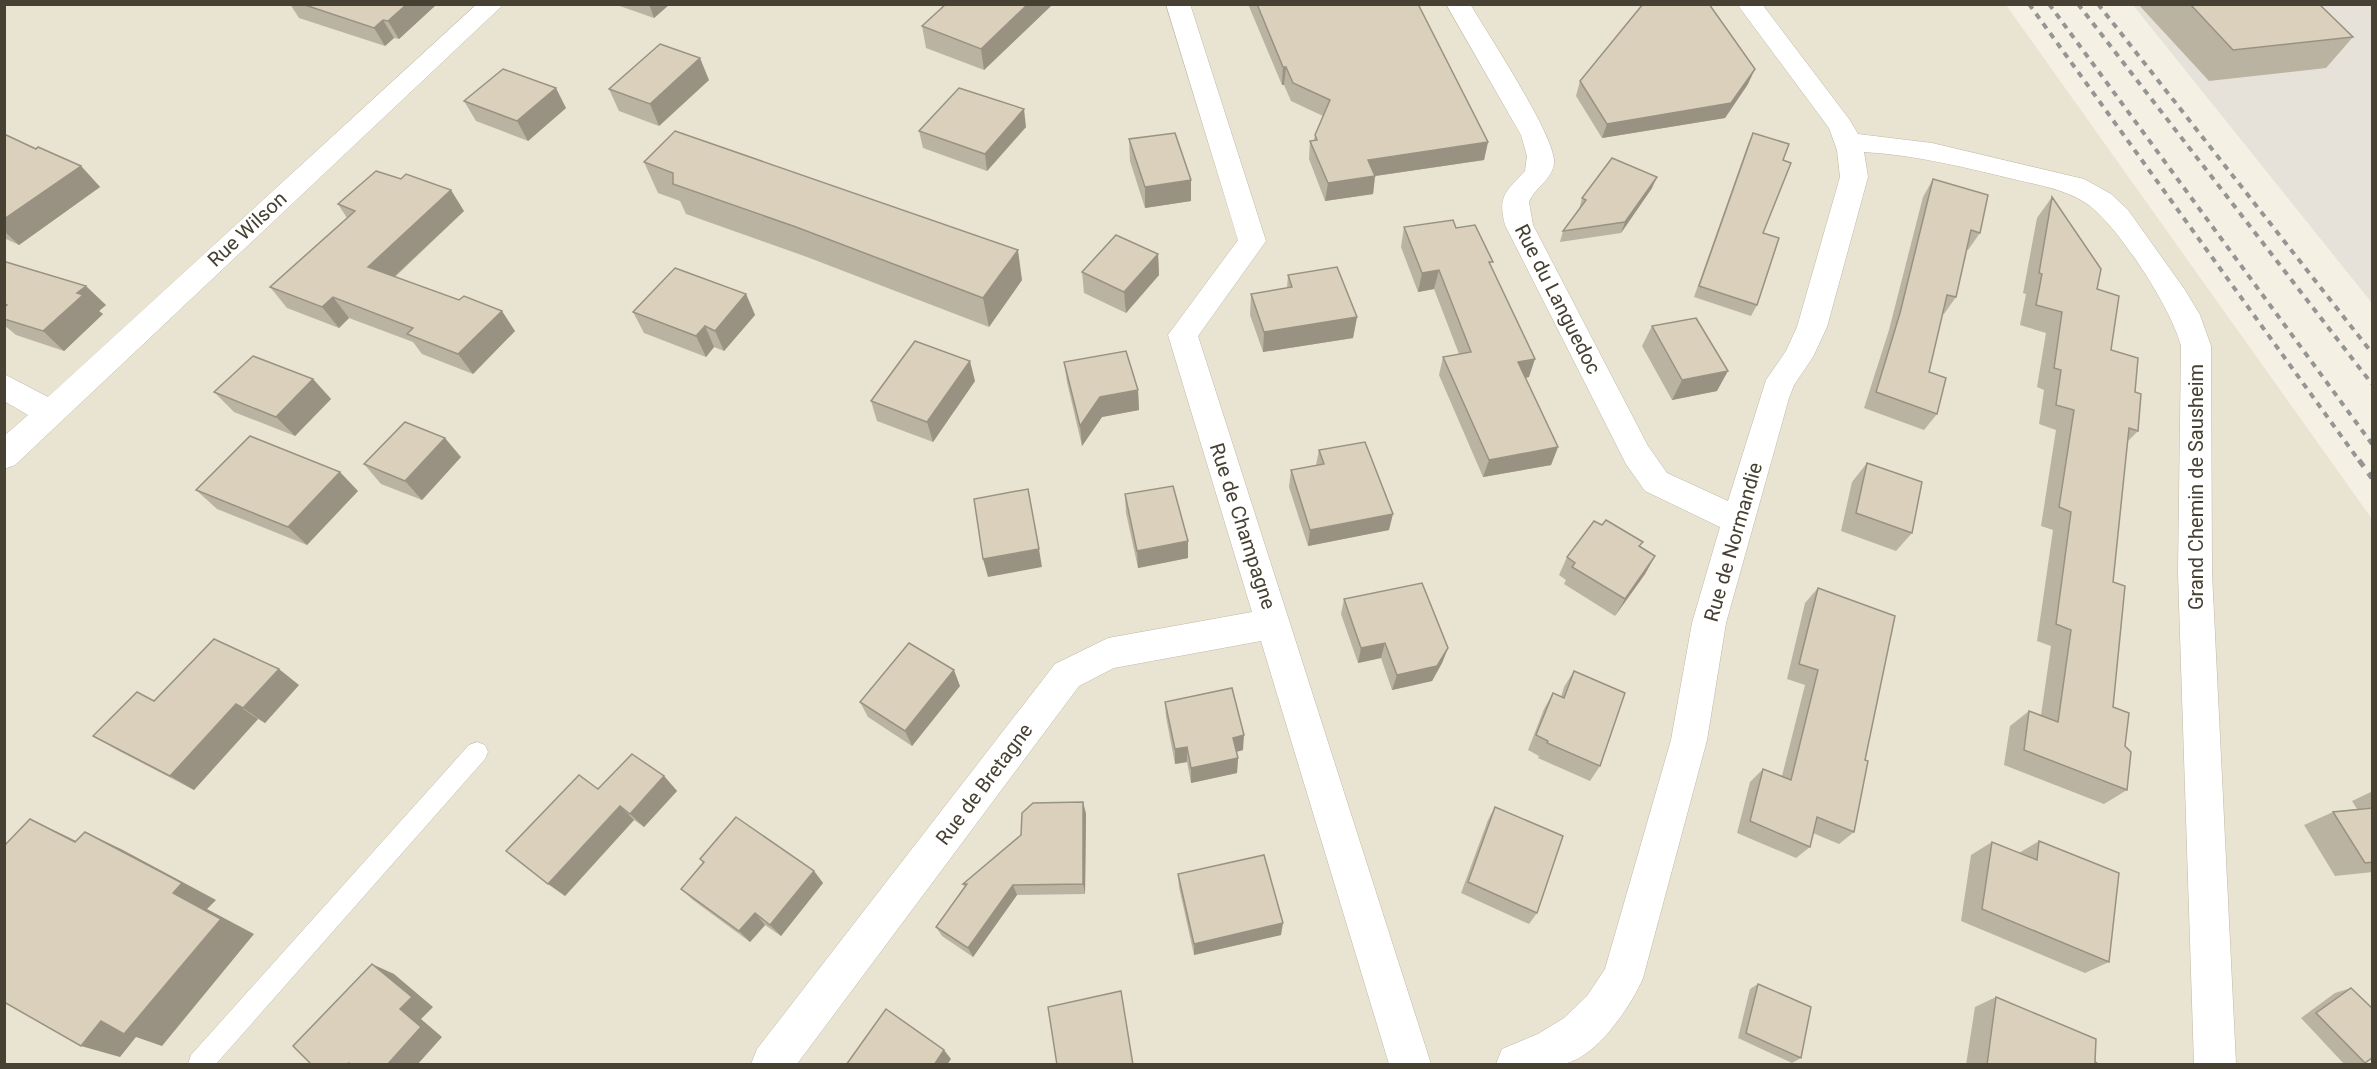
<svg xmlns="http://www.w3.org/2000/svg" width="2377" height="1069" font-family="Roboto,sans-serif">
  <style>
    .residential { fill: #e9e3d2 }
    .industrial { fill: #e6e1d9 }
    .lines { fill: none; stroke-linecap: round; stroke-linejoin: round }
    .service-casing { stroke: #c1b9a6; stroke-width: 1 }
    .minor-casing { stroke: #c1b9a6; stroke-width: 1 }
    .service { fill: #fff; fill-rule: evenodd }
    .minor { fill: #fff; fill-rule: evenodd }
    .rail-far1 { stroke: #959595; stroke-width: 4; stroke-dasharray: 6 6; stroke-linecap: butt }
    .rail { stroke: #959595; stroke-width: 5; stroke-dasharray: 8 8; stroke-linecap: butt }
    .wall { fill: #bbb3a1 }
    .shaded-wall { fill: #999283 }
    .building { fill: #dad0bb; stroke: #999283; stroke-width: 1.5 }
    .labels { text-anchor: middle; dominant-baseline: central; stroke-width: 4.5; stroke-linejoin: round; paint-order: stroke }
    .street-label { font-size: 20px; fill: #474133; stroke: #fff }
  </style>
  <rect width="100%" height="100%" fill="#f4f0e4"/>
  <!-- residential -->
  <path class="residential" d="M 5,5 L 2006,5 L 2372,519 L 2372,1064 L 5,1064 Z"/>
  <!-- industrial -->
  <path class="industrial" d="M 2133,5 L 2372,5 L 2372,303 Z"/>
  <g class="lines">
    <!-- service casing -->
    <g class="service-casing">
      <path id="service" d="M 477,742 L 485,745 L 488,752 L 485,759 L 216,1064 L 188,1064 L 191,1055 L 469,745 Z"/>
    </g>
    <!-- minor casing -->
    <g class="minor-casing">
      <g id="minor">
        <path d="M 477,4 L 504,4 L 15,465 L 4,469 L 4,436 L 28,415 L 4,401 L 4,374 L 48,397 Z"/>
        <path d="M 1166,4 L 1190,4 L 1266,241 L 1198,336 L 1431,1064 L 1389,1064 L 1261,641 L 1114,668 L 1079,686 L 797,1064 L 751,1064 L 757,1049 L 1055,664 L 1108,638 L 1252,612 L 1168,335 L 1238,240 Z"/>
        <path d="M 1446,4 L 1470,4 C 1486,31 1558,140 1554,164 C 1551,181 1535,187 1529,202 L 1533,225 L 1648,446 L 1667,473 L 1728,501 L 1766,380 L 1786,351 L 1797,327 L 1840,177 L 1837,150 L 1829,128 L 1737,4 L 1762,4 L 1849,119 L 1858,134 L 1932,143 L 2084,179 L 2111,194 L 2128,210 L 2185,290 L 2200,315 L 2211,346 L 2212,573 L 2236,1064 L 2194,1064 L 2178,573 L 2181,346 C 2172,309 2117,224 2086,203 C 2064,189 2038,185 2013,179 C 1964,167 1915,155 1864,152 L 1868,177 L 1827,327 L 1813,357 L 1794,385 L 1789,398 L 1726,623 L 1707,740 L 1643,978 C 1631,1006 1595,1060 1562,1064 C 1541,1067 1518,1064 1496,1064 L 1502,1049 L 1538,1034 L 1564,1018 L 1587,996 L 1605,969 L 1671,740 L 1692,623 L 1720,527 L 1645,491 L 1626,464 L 1505,225 C 1497,195 1507,191 1525,171 L 1527,156 L 1521,135 Z"/>
      </g>
    </g>
    <!-- service -->
    <use href="#service" class="service"/>
    <!-- minor -->
    <use href="#minor" class="minor"/>
    <!-- rail-far1 -->
    <g class="rail-far1">
      <path d="M 2029,4 L 2360,462"/>
      <path d="M 2049,4 L 2372,444"/>
      <path d="M 2078,4 L 2372,384"/>
      <path d="M 2098,4 L 2372,353"/>
    </g>
    <!-- rail -->
    <path class="rail" d="M 2359,460 L 2372,478"/>
  </g>
  <!-- wall -->
  <g class="wall">
    <path d="M 290,4 L 437,4 L 399,39 L 394,38 L 385,46 L 299,18 Z"/>
    <path d="M 614,4 L 670,4 L 654,18 Z"/>
    <path d="M 1053,4 L 984,70 L 926,48 L 922,26 Z"/>
    <path d="M 1248,4 L 1418,4 L 1488,142 L 1484,160 L 1375,176 L 1373,194 L 1325,201 L 1309,159 L 1310,141 L 1314,140 L 1315,135 L 1323,116 L 1291,101 L 1284,85 L 1282,85 Z"/>
    <path d="M 2138,4 L 2319,4 L 2353,37 L 2326,68 L 2209,81 Z"/>
    <path d="M 709,80 L 659,126 L 619,111 L 609,89 Z"/>
    <path d="M 1580,81 L 1748,84 L 1725,118 L 1602,138 L 1576,96 Z"/>
    <path d="M 464,101 L 566,108 L 528,141 L 476,121 Z"/>
    <path d="M 1026,127 L 987,171 L 923,148 L 919,131 Z"/>
    <path d="M 1753,133 L 1783,160 L 1763,233 L 1757,305 L 1751,316 L 1694,297 L 1748,144 Z"/>
    <path d="M 4,134 L 36,149 L 81,166 L 100,187 L 19,245 L 4,238 Z"/>
    <path d="M 1129,139 L 1191,180 L 1191,201 L 1145,208 L 1130,161 Z"/>
    <path d="M 644,162 L 1022,280 L 989,327 L 807,257 L 686,214 L 680,201 L 658,193 Z"/>
    <path d="M 1933,179 L 1980,233 L 1968,250 L 1967,250 L 1956,297 L 1944,314 L 1942,313 L 1929,372 L 1937,414 L 1924,430 L 1864,408 L 1889,330 L 1923,197 Z"/>
    <path d="M 1652,188 L 1621,233 L 1560,242 L 1563,231 L 1579,210 L 1582,198 Z"/>
    <path d="M 2052,197 L 2097,289 L 2111,350 L 2135,392 L 2138,431 L 2127,442 L 2113,582 L 2113,707 L 2125,746 L 2127,790 L 2104,804 L 2004,765 L 2010,726 L 2029,711 L 2041,715 L 2051,646 L 2037,641 L 2053,530 L 2041,526 L 2056,430 L 2039,424 L 2044,390 L 2037,387 L 2046,333 L 2020,325 L 2026,294 L 2023,293 L 2037,218 Z"/>
    <path d="M 338,204 L 464,211 L 395,277 L 515,331 L 473,374 L 422,354 L 413,342 L 349,318 L 339,328 L 287,308 L 270,287 L 347,218 Z"/>
    <path d="M 1404,227 L 1456,228 L 1491,266 L 1529,377 L 1525,378 L 1558,447 L 1551,465 L 1483,477 L 1439,375 L 1443,357 L 1459,354 L 1434,289 L 1418,292 L 1401,247 Z"/>
    <path d="M 1158,254 L 1159,275 L 1126,313 L 1084,293 L 1082,272 Z"/>
    <path d="M 4,263 L 106,305 L 99,311 L 103,314 L 64,351 L 16,335 L 4,325 Z"/>
    <path d="M 1288,275 L 1357,317 L 1353,338 L 1263,352 L 1250,315 L 1251,294 L 1287,288 Z"/>
    <path d="M 746,294 L 755,315 L 724,351 L 714,347 L 706,357 L 644,333 L 633,312 Z"/>
    <path d="M 1652,326 L 1717,391 L 1672,400 L 1642,346 Z"/>
    <path d="M 1064,362 L 1138,390 L 1139,410 L 1102,417 L 1082,446 L 1067,382 Z"/>
    <path d="M 313,379 L 331,399 L 295,436 L 234,412 L 214,392 Z"/>
    <path d="M 975,381 L 933,442 L 877,421 L 871,401 Z"/>
    <path d="M 1319,450 L 1389,530 L 1308,546 L 1289,487 L 1291,470 L 1316,465 Z"/>
    <path d="M 461,457 L 422,500 L 381,484 L 364,464 Z"/>
    <path d="M 1867,463 L 1912,533 L 1896,551 L 1841,531 L 1852,482 Z"/>
    <path d="M 196,490 L 358,491 L 307,545 L 217,509 Z"/>
    <path d="M 1125,494 L 1188,541 L 1188,558 L 1138,568 L 1126,513 Z"/>
    <path d="M 1640,547 L 1655,556 L 1645,574 L 1615,616 L 1564,584 L 1566,580 L 1559,575 L 1567,557 Z"/>
    <path d="M 1818,588 L 1865,760 L 1854,832 L 1839,844 L 1813,833 L 1810,847 L 1796,858 L 1737,833 L 1750,782 L 1763,769 L 1782,776 L 1805,685 L 1787,679 L 1805,603 Z"/>
    <path d="M 1344,599 L 1448,648 L 1442,663 L 1432,681 L 1392,690 L 1381,658 L 1358,663 L 1341,614 Z"/>
    <path d="M 1574,671 L 1600,766 L 1590,781 L 1538,758 L 1539,756 L 1528,750 L 1544,709 L 1553,693 L 1561,697 L 1564,687 Z"/>
    <path d="M 299,685 L 265,723 L 258,719 L 194,790 L 119,751 L 93,736 L 154,701 Z"/>
    <path d="M 960,686 L 912,746 L 868,717 L 860,702 Z"/>
    <path d="M 1165,702 L 1243,750 L 1236,752 L 1238,758 L 1237,773 L 1191,783 L 1187,762 L 1175,764 L 1166,717 Z"/>
    <path d="M 664,776 L 677,791 L 644,827 L 634,820 L 565,896 L 598,789 Z"/>
    <path d="M 2373,791 L 2373,872 L 2335,876 L 2304,825 L 2333,812 L 2357,809 L 2352,801 Z"/>
    <path d="M 1083,802 L 1086,814 L 1085,894 L 1017,895 L 973,957 L 942,936 L 936,927 L 965,888 L 963,884 Z"/>
    <path d="M 1495,807 L 1537,913 L 1529,924 L 1461,893 L 1488,820 Z"/>
    <path d="M 2039,841 L 2109,962 L 2085,973 L 1961,921 L 1971,855 L 1992,842 L 2019,853 Z"/>
    <path d="M 700,859 L 814,871 L 823,883 L 781,936 L 765,925 L 750,942 L 693,900 L 681,889 L 703,863 Z"/>
    <path d="M 1178,874 L 1281,935 L 1194,955 L 1179,887 Z"/>
    <path d="M 1758,984 L 1801,1058 L 1792,1063 L 1738,1038 L 1750,989 Z"/>
    <path d="M 2351,988 L 2365,1063 L 2359,1065 L 2345,1065 L 2301,1018 L 2335,993 Z"/>
    <path d="M 1996,997 L 2095,1062 L 2100,1065 L 1966,1065 L 1975,1007 Z"/>
  </g>
  <!-- shaded-wall -->
  <g class="shaded-wall">
    <path d="M 407,4 L 437,4 L 399,39 L 388,21 Z"/>
    <path d="M 649,4 L 670,4 L 654,18 Z"/>
    <path d="M 1028,4 L 1053,4 L 984,70 L 981,49 Z"/>
    <path d="M 383,20 L 394,38 L 385,46 L 374,28 Z"/>
    <path d="M 700,58 L 709,80 L 659,126 L 650,104 Z"/>
    <path d="M 1283,67 L 1286,67 L 1284,85 L 1282,85 Z"/>
    <path d="M 1755,69 L 1748,84 L 1725,118 L 1602,138 L 1607,124 Z"/>
    <path d="M 556,88 L 566,108 L 528,141 L 517,121 Z"/>
    <path d="M 1024,109 L 1026,127 L 987,171 L 985,154 Z"/>
    <path d="M 1488,142 L 1484,160 L 1375,176 L 1373,194 L 1325,201 L 1328,183 L 1368,160 Z"/>
    <path d="M 81,166 L 100,187 L 19,245 L 4,231 L 4,219 Z"/>
    <path d="M 1657,177 L 1652,188 L 1621,233 L 1625,222 Z"/>
    <path d="M 1191,180 L 1191,201 L 1145,208 L 1145,187 Z"/>
    <path d="M 451,190 L 464,211 L 383,287 L 368,267 Z"/>
    <path d="M 1018,250 L 1022,280 L 989,327 L 983,298 Z"/>
    <path d="M 1158,254 L 1159,275 L 1126,313 L 1124,292 Z"/>
    <path d="M 1439,270 L 1434,289 L 1418,292 L 1422,273 Z"/>
    <path d="M 86,286 L 106,305 L 99,311 L 103,314 L 64,351 L 43,331 L 77,293 Z"/>
    <path d="M 746,294 L 755,315 L 724,351 L 715,331 Z"/>
    <path d="M 333,297 L 349,318 L 339,328 L 322,307 Z"/>
    <path d="M 502,311 L 515,331 L 473,374 L 458,354 Z"/>
    <path d="M 1357,317 L 1353,338 L 1263,352 L 1264,332 Z"/>
    <path d="M 705,326 L 714,347 L 706,357 L 696,336 Z"/>
    <path d="M 1535,359 L 1529,377 L 1512,381 L 1518,362 Z"/>
    <path d="M 970,361 L 975,381 L 933,442 L 927,422 Z"/>
    <path d="M 1728,371 L 1717,391 L 1672,400 L 1682,380 Z"/>
    <path d="M 313,379 L 331,399 L 295,436 L 276,417 Z"/>
    <path d="M 1138,390 L 1139,410 L 1102,417 L 1082,446 L 1080,426 L 1100,397 Z"/>
    <path d="M 445,438 L 461,457 L 422,500 L 405,481 Z"/>
    <path d="M 1558,447 L 1551,465 L 1483,477 L 1489,460 Z"/>
    <path d="M 340,472 L 358,491 L 307,545 L 288,527 Z"/>
    <path d="M 1393,514 L 1389,530 L 1308,546 L 1310,530 Z"/>
    <path d="M 1188,541 L 1188,558 L 1138,568 L 1137,551 Z"/>
    <path d="M 1039,549 L 1042,567 L 988,577 L 983,559 Z"/>
    <path d="M 1655,556 L 1645,574 L 1615,616 L 1625,599 Z"/>
    <path d="M 1385,643 L 1381,658 L 1358,663 L 1361,648 Z"/>
    <path d="M 1448,648 L 1442,663 L 1432,681 L 1392,690 L 1397,675 Z"/>
    <path d="M 279,669 L 299,685 L 265,723 L 243,708 Z"/>
    <path d="M 954,670 L 960,686 L 912,746 L 905,731 Z"/>
    <path d="M 236,704 L 258,719 L 194,790 L 170,776 Z"/>
    <path d="M 1244,735 L 1243,750 L 1232,753 L 1233,738 Z"/>
    <path d="M 1187,747 L 1187,762 L 1175,764 L 1175,749 Z"/>
    <path d="M 1238,758 L 1237,773 L 1191,783 L 1191,768 Z"/>
    <path d="M 664,776 L 677,791 L 644,827 L 630,814 Z"/>
    <path d="M 1083,802 L 1086,814 L 1085,894 L 1083,884 Z"/>
    <path d="M 620,806 L 634,820 L 565,896 L 548,884 Z"/>
    <path d="M 30,819 L 68,837 L 111,859 L 75,842 Z"/>
    <path d="M 85,832 L 121,849 L 216,900 L 207,909 L 254,934 L 162,1046 L 136,1037 L 120,1057 L 81,1046 L 173,893 Z"/>
    <path d="M 814,871 L 823,883 L 781,936 L 770,925 Z"/>
    <path d="M 1013,885 L 1017,895 L 973,957 L 968,948 Z"/>
    <path d="M 755,913 L 765,925 L 750,942 L 739,931 Z"/>
    <path d="M 1283,923 L 1281,935 L 1194,955 L 1194,944 Z"/>
    <path d="M 372,964 L 394,974 L 433,1007 L 421,1019 L 442,1037 L 417,1065 L 387,1065 L 400,1009 Z"/>
    <path d="M 944,1050 L 951,1059 L 947,1065 L 934,1065 Z"/>
  </g>
  <!-- building -->
  <g class="building">
    <path d="M 302,4 L 407,4 L 388,21 L 383,20 L 374,28 Z"/>
    <path d="M 946,4 L 1028,4 L 981,49 L 922,26 Z"/>
    <path d="M 1257,4 L 1418,4 L 1488,142 L 1368,160 L 1375,176 L 1328,183 L 1310,141 L 1317,140 L 1315,135 L 1330,100 L 1293,83 L 1286,67 L 1283,67 Z"/>
    <path d="M 1643,4 L 1709,4 L 1755,69 L 1731,103 L 1607,124 L 1580,81 Z"/>
    <path d="M 2190,4 L 2319,4 L 2353,37 L 2233,50 Z"/>
    <path d="M 660,44 L 700,58 L 650,104 L 609,89 Z"/>
    <path d="M 503,69 L 556,88 L 517,121 L 464,101 Z"/>
    <path d="M 959,88 L 1024,109 L 985,154 L 919,131 Z"/>
    <path d="M 675,131 L 1018,250 L 983,298 L 796,227 L 673,184 L 673,173 L 644,162 Z"/>
    <path d="M 1175,133 L 1191,180 L 1145,187 L 1129,139 Z"/>
    <path d="M 1753,133 L 1789,144 L 1783,160 L 1791,163 L 1763,233 L 1779,238 L 1757,305 L 1699,286 Z"/>
    <path d="M 4,134 L 36,149 L 38,147 L 81,166 L 4,219 Z"/>
    <path d="M 1612,158 L 1657,177 L 1625,222 L 1563,231 L 1586,200 L 1582,198 Z"/>
    <path d="M 376,171 L 401,179 L 406,174 L 451,190 L 368,267 L 459,300 L 464,296 L 502,311 L 458,354 L 407,334 L 413,328 L 333,297 L 322,307 L 270,287 L 355,211 L 338,204 Z"/>
    <path d="M 1933,179 L 1988,195 L 1980,233 L 1971,230 L 1956,297 L 1947,295 L 1929,372 L 1946,378 L 1937,414 L 1876,392 L 1900,313 Z"/>
    <path d="M 2052,197 L 2101,269 L 2097,289 L 2119,296 L 2111,350 L 2138,358 L 2135,392 L 2141,394 L 2138,431 L 2129,428 L 2113,582 L 2125,586 L 2113,707 L 2129,713 L 2125,746 L 2131,752 L 2127,790 L 2024,750 L 2029,711 L 2058,722 L 2071,630 L 2056,624 L 2071,512 L 2059,507 L 2074,410 L 2056,405 L 2061,370 L 2054,368 L 2062,312 L 2036,305 L 2042,274 L 2039,273 Z"/>
    <path d="M 1453,220 L 1456,228 L 1475,225 L 1493,262 L 1489,262 L 1535,359 L 1518,362 L 1558,447 L 1489,460 L 1443,357 L 1471,352 L 1439,270 L 1422,273 L 1404,227 Z"/>
    <path d="M 1116,235 L 1158,254 L 1124,292 L 1082,272 Z"/>
    <path d="M 6,262 L 86,286 L 77,293 L 83,295 L 43,331 L 4,319 L 4,307 L 7,305 L 4,303 L 4,263 Z"/>
    <path d="M 1337,267 L 1357,317 L 1264,332 L 1251,294 L 1292,287 L 1288,275 Z"/>
    <path d="M 675,268 L 746,294 L 715,331 L 705,326 L 696,336 L 633,312 Z"/>
    <path d="M 1696,318 L 1728,371 L 1682,380 L 1652,326 Z"/>
    <path d="M 915,341 L 970,361 L 927,422 L 871,401 Z"/>
    <path d="M 1126,351 L 1138,390 L 1100,397 L 1080,426 L 1064,362 Z"/>
    <path d="M 253,356 L 313,379 L 276,417 L 214,392 Z"/>
    <path d="M 405,422 L 445,438 L 405,481 L 364,464 Z"/>
    <path d="M 250,436 L 340,472 L 288,527 L 196,490 Z"/>
    <path d="M 1365,442 L 1393,514 L 1310,530 L 1291,470 L 1324,464 L 1319,450 Z"/>
    <path d="M 1867,463 L 1922,482 L 1912,533 L 1856,513 Z"/>
    <path d="M 1173,486 L 1188,541 L 1137,551 L 1125,494 Z"/>
    <path d="M 1028,489 L 1039,549 L 983,559 L 974,499 Z"/>
    <path d="M 1606,520 L 1643,542 L 1639,546 L 1655,556 L 1625,599 L 1572,567 L 1575,563 L 1567,557 L 1594,521 L 1602,525 Z"/>
    <path d="M 1422,583 L 1448,648 L 1437,666 L 1397,675 L 1385,643 L 1361,648 L 1344,599 Z"/>
    <path d="M 1818,588 L 1895,616 L 1865,760 L 1868,761 L 1854,832 L 1817,817 L 1810,847 L 1750,821 L 1763,769 L 1791,780 L 1818,670 L 1799,664 Z"/>
    <path d="M 214,639 L 279,669 L 243,708 L 236,704 L 170,776 L 93,736 L 137,692 L 154,701 Z"/>
    <path d="M 909,643 L 954,670 L 905,731 L 860,702 Z"/>
    <path d="M 1574,671 L 1625,693 L 1600,766 L 1547,743 L 1548,741 L 1536,735 L 1553,693 L 1564,698 Z"/>
    <path d="M 1232,688 L 1244,735 L 1233,738 L 1238,758 L 1191,768 L 1187,747 L 1175,749 L 1165,702 Z"/>
    <path d="M 632,754 L 664,776 L 630,814 L 620,806 L 548,884 L 506,851 L 579,775 L 598,789 Z"/>
    <path d="M 1083,802 L 1083,884 L 1013,885 L 968,948 L 936,927 L 967,884 L 963,884 L 1021,835 L 1022,813 L 1033,803 Z"/>
    <path d="M 1495,807 L 1563,836 L 1537,913 L 1468,882 Z"/>
    <path d="M 2373,808 L 2373,862 L 2365,863 L 2333,812 Z"/>
    <path d="M 736,817 L 814,871 L 770,925 L 755,913 L 739,931 L 681,889 L 704,862 L 700,859 Z"/>
    <path d="M 30,819 L 75,842 L 85,832 L 182,883 L 173,893 L 221,919 L 124,1034 L 101,1021 L 81,1046 L 4,1002 L 4,846 Z"/>
    <path d="M 2039,841 L 2119,873 L 2109,962 L 1982,909 L 1992,842 L 2037,860 Z"/>
    <path d="M 1264,855 L 1283,923 L 1194,944 L 1178,874 Z"/>
    <path d="M 372,964 L 412,997 L 400,1009 L 421,1027 L 387,1065 L 351,1065 L 349,1063 L 347,1065 L 312,1065 L 293,1046 Z"/>
    <path d="M 1758,984 L 1811,1007 L 1801,1058 L 1746,1033 Z"/>
    <path d="M 2351,988 L 2373,1009 L 2373,1057 L 2365,1063 L 2316,1013 Z"/>
    <path d="M 1121,991 L 1133,1065 L 1057,1065 L 1048,1007 Z"/>
    <path d="M 1996,997 L 2096,1039 L 2095,1062 L 2100,1065 L 1987,1065 Z"/>
    <path d="M 886,1009 L 944,1050 L 934,1065 L 846,1065 Z"/>
  </g>
  <g class="labels">
    <!-- street labels -->
    <g class="street-label">
      <text transform="translate(247 229) rotate(-43)">Rue Wilson</text>
      <text transform="translate(1558 299) rotate(63)">Rue du Languedoc</text>
      <text transform="translate(2196 487) rotate(-90)">Grand Chemin de Sausheim</text>
      <text transform="translate(1243 526) rotate(72)">Rue de Champagne</text>
      <text transform="translate(1733 542) rotate(-74)">Rue de Normandie</text>
      <text transform="translate(984 784) rotate(-53)">Rue de Bretagne</text>
    </g>
  </g>
  <!-- border -->
  <rect width="2377" height="1069" fill="none" stroke="#474133" stroke-width="12"/>
</svg>
